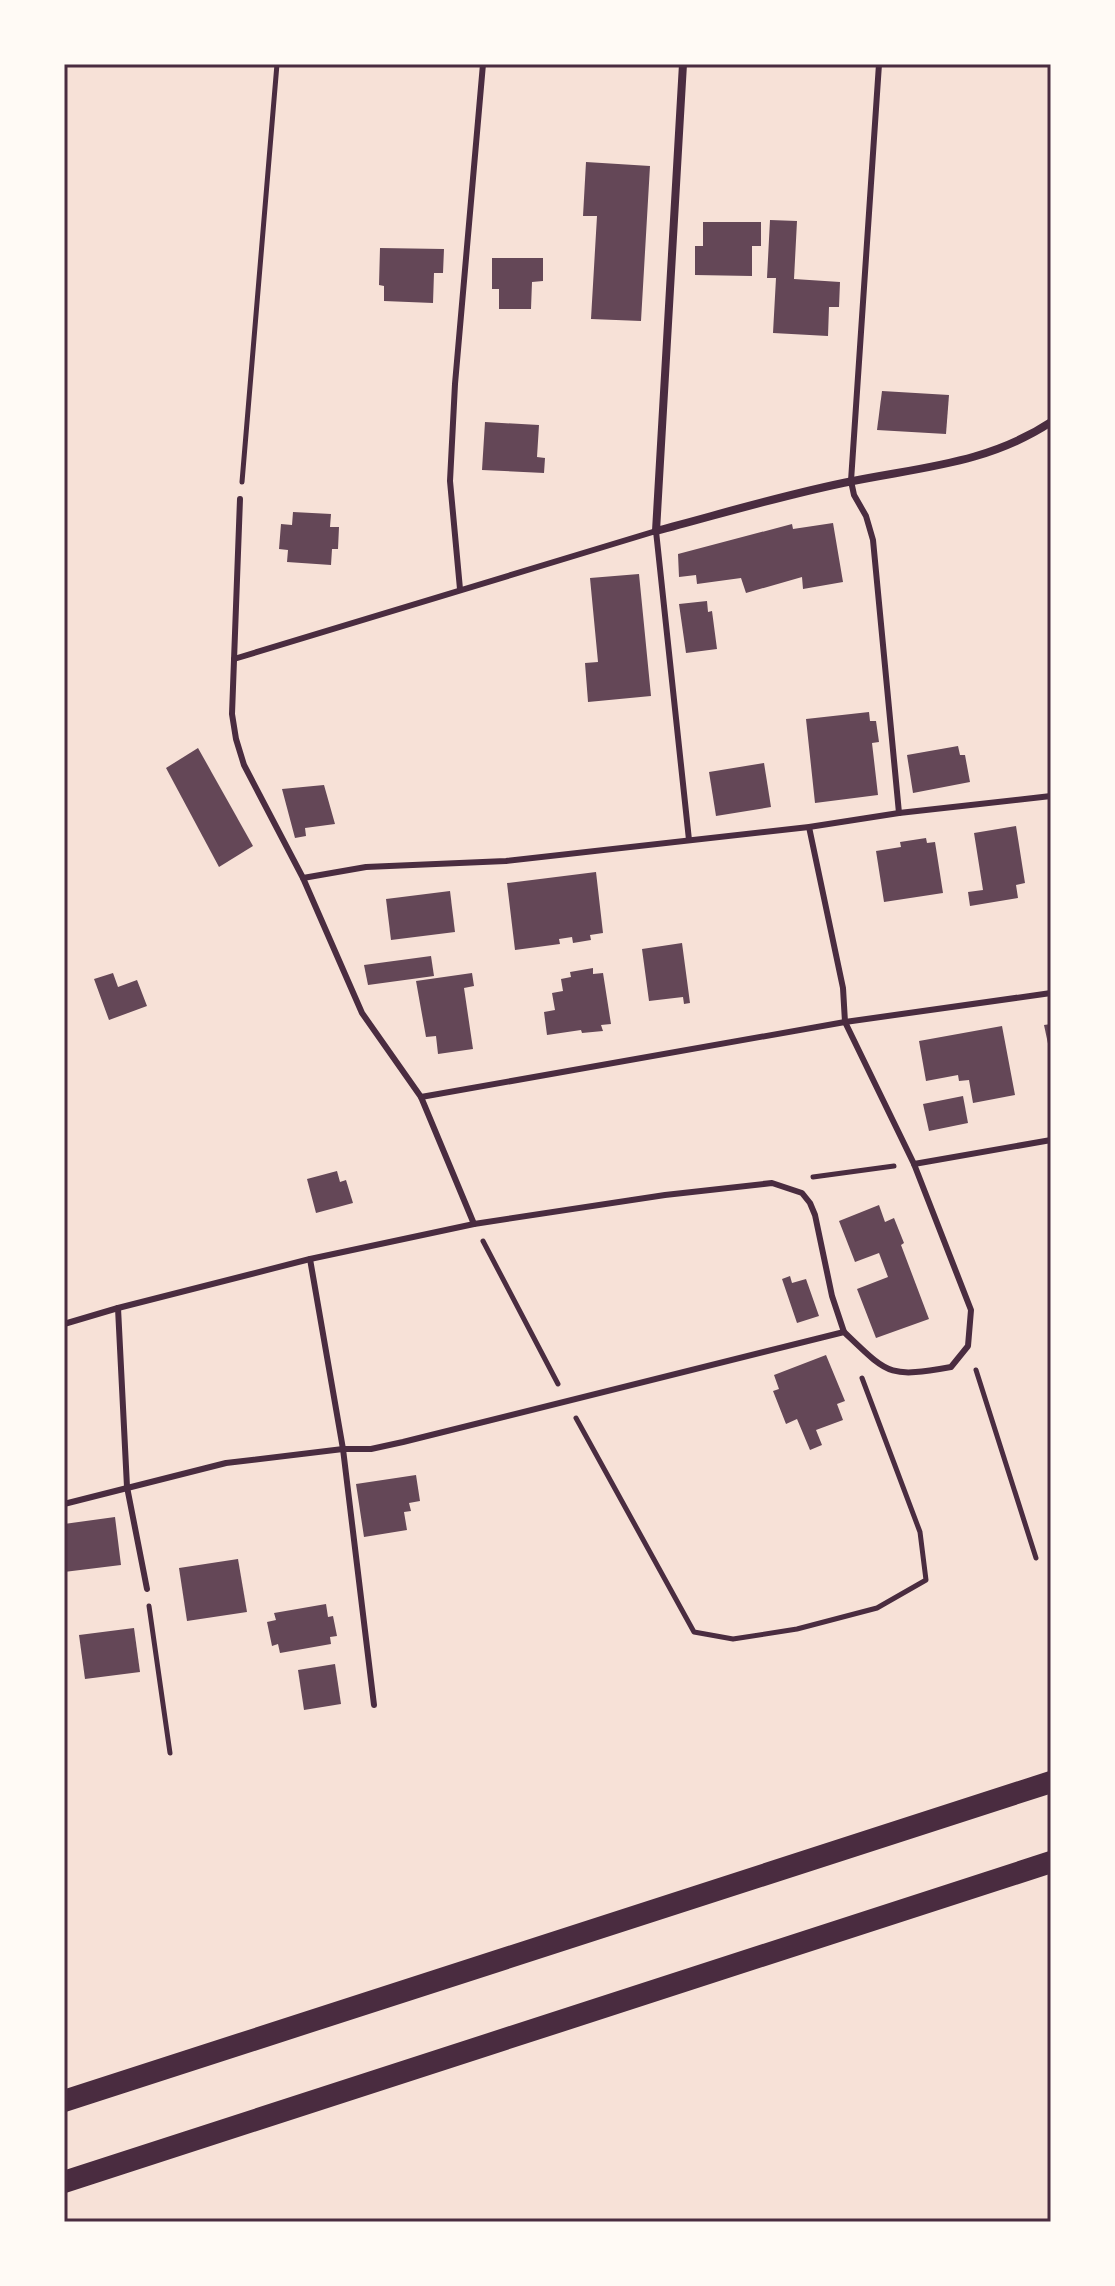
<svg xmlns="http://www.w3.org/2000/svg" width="1115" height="2286" font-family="'Fira Sans',sans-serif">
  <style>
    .building { fill: #644757 }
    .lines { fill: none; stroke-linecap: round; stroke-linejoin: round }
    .path { stroke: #4a2c40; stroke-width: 5 }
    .service { stroke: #4a2c40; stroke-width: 6 }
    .minor { stroke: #4a2c40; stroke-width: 8 }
    .trunk { stroke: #4a2c40; stroke-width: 22 }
    .neatline { fill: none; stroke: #4a2c40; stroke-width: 3 }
  </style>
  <rect width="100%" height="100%" fill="#f7e1d7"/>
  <!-- building -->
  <g class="building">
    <path d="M 586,162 L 650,166 L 641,321 L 591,319 L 597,216 L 583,216 Z"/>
    <path d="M 770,220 L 797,221 L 794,279 L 840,282 L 839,307 L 829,307 L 828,336 L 773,333 L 776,278 L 767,278 Z"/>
    <path d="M 703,222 L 761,222 L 761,246 L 752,246 L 752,276 L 695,275 L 695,246 L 703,246 Z"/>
    <path d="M 380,248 L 444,249 L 443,273 L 434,273 L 433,303 L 384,301 L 384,286 L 379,285 Z"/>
    <path d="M 492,258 L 543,258 L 543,281 L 532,282 L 531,309 L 499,309 L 499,289 L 492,289 Z"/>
    <path d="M 882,391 L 949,395 L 946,434 L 877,430 Z"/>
    <path d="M 485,422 L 539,425 L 537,457 L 545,458 L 544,473 L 482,470 Z"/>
    <path d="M 293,512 L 331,514 L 330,527 L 339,527 L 338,549 L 332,549 L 331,565 L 287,562 L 288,550 L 279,549 L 281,524 L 292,525 Z"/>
    <path d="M 833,523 L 843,582 L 803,589 L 802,577 L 746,593 L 741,578 L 697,584 L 696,575 L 679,577 L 678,554 L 792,524 L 793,529 Z"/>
    <path d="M 639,574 L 651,696 L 588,702 L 585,663 L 598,662 L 590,578 Z"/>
    <path d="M 707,601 L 708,612 L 712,611 L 717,649 L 686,653 L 679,604 Z"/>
    <path d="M 869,712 L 870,721 L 876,721 L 879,742 L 872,743 L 878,795 L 815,803 L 806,719 Z"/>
    <path d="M 958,746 L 960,755 L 965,755 L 970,782 L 913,793 L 907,755 Z"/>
    <path d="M 198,748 L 253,846 L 219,867 L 166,768 Z"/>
    <path d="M 764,763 L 771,807 L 716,816 L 709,772 Z"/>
    <path d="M 324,785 L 335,824 L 305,828 L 306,836 L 295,838 L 282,789 Z"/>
    <path d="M 1016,826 L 1025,883 L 1016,885 L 1018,898 L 970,906 L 968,892 L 983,890 L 974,833 Z"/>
    <path d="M 926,838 L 927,843 L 935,842 L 943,893 L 884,902 L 876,851 L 901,847 L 900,842 Z"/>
    <path d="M 596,872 L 603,933 L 590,935 L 591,940 L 573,943 L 572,937 L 559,939 L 560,944 L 515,950 L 507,883 Z"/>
    <path d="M 450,891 L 455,932 L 391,940 L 386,899 Z"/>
    <path d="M 682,943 L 690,1003 L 684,1004 L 683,997 L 649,1001 L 642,949 Z"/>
    <path d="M 431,956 L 434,976 L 368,985 L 364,965 Z"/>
    <path d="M 593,968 L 593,974 L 603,973 L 611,1024 L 601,1025 L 603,1031 L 582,1033 L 581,1030 L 547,1035 L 544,1012 L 555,1010 L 552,993 L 563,991 L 561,979 L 571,977 L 570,972 Z"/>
    <path d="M 113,973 L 118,987 L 137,980 L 147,1006 L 109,1020 L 94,979 Z"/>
    <path d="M 472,973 L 474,986 L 464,988 L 473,1049 L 438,1054 L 436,1036 L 426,1037 L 416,981 Z"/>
    <path d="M 1051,1024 L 1051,1053 L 1050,1053 L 1044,1025 Z"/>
    <path d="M 1002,1026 L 1015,1095 L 973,1103 L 969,1080 L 959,1081 L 958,1075 L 926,1081 L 919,1041 Z"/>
    <path d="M 963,1096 L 968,1123 L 929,1131 L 923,1104 Z"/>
    <path d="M 337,1171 L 340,1182 L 346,1180 L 353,1203 L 316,1213 L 307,1179 Z"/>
    <path d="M 879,1205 L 885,1222 L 894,1218 L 904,1243 L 901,1245 L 929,1319 L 876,1338 L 857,1289 L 888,1277 L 879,1253 L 855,1262 L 839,1221 Z"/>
    <path d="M 790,1276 L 792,1283 L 806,1279 L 819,1316 L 797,1323 L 782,1279 Z"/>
    <path d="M 826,1355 L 845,1401 L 837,1404 L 843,1420 L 816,1430 L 822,1445 L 810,1450 L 797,1419 L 786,1424 L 773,1391 L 779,1389 L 774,1375 Z"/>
    <path d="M 416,1475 L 420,1501 L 409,1503 L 411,1511 L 404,1512 L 407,1530 L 364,1537 L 356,1484 Z"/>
    <path d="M 115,1517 L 121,1565 L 64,1572 L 64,1524 Z"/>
    <path d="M 238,1559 L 247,1612 L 187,1621 L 179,1568 Z"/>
    <path d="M 326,1604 L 328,1617 L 333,1616 L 337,1636 L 330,1637 L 331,1644 L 280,1653 L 278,1644 L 272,1646 L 267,1622 L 276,1620 L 274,1613 Z"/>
    <path d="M 134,1628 L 140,1672 L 85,1679 L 79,1635 Z"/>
    <path d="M 335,1664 L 341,1704 L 304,1710 L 298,1670 Z"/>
  </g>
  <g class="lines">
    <!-- path -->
    <g class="path">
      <path d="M 242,482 L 277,64"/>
      <path d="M 813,1177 L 894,1166"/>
      <path d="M 483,1241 L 558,1384"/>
      <path d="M 976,1370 L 1036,1558"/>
      <path d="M 576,1418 L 694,1632 L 733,1639 L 797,1629 L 877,1608 L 926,1580 L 920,1532 L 862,1378"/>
      <path d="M 149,1606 L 170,1753"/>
    </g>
    <!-- service -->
    <g class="service">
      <path d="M 879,64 L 851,481 L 854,495 L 866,516 L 873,540 L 899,813"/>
      <path d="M 240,499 L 232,714 L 236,739 L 244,765 L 303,878 L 362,1013 L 421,1097 L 474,1224"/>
      <path d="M 460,589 L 450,481 L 455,384 L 483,64"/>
      <path d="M 234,659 L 656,531 L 689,840"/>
      <path d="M 303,878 L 366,867 L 506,861 L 809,827 L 899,813 L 1051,796"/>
      <path d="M 421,1097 L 845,1022 L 1051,993"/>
      <path d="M 914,1164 L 1051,1140"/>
      <path d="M 310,1259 L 343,1449 L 374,1705"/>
      <path d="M 118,1308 L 127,1487 L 147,1589"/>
      <path d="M 64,1324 L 118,1308 L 310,1259 L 474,1224 L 665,1195 L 772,1183 L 802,1193 L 810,1203 L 815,1215 L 832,1296 L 844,1332"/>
      <path d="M 64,1504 L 226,1463 L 343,1449 L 371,1449 L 403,1442 L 844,1332 C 889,1375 888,1378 951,1367 L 968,1346 L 971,1310 L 914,1164 L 845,1022 L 843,988 L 809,827"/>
    </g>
    <!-- minor -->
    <path class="minor" d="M 683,64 L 656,531 C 721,514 786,494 853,481 C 923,467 989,463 1051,422"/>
    <!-- trunk -->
    <g class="trunk">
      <path d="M 64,2101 L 1051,1782"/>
      <path d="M 64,2182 L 1051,1862"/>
    </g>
  </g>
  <!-- border -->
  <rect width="1115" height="2286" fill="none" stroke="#fffaf5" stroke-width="132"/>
  <rect x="66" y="66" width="983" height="2154" class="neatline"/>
</svg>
